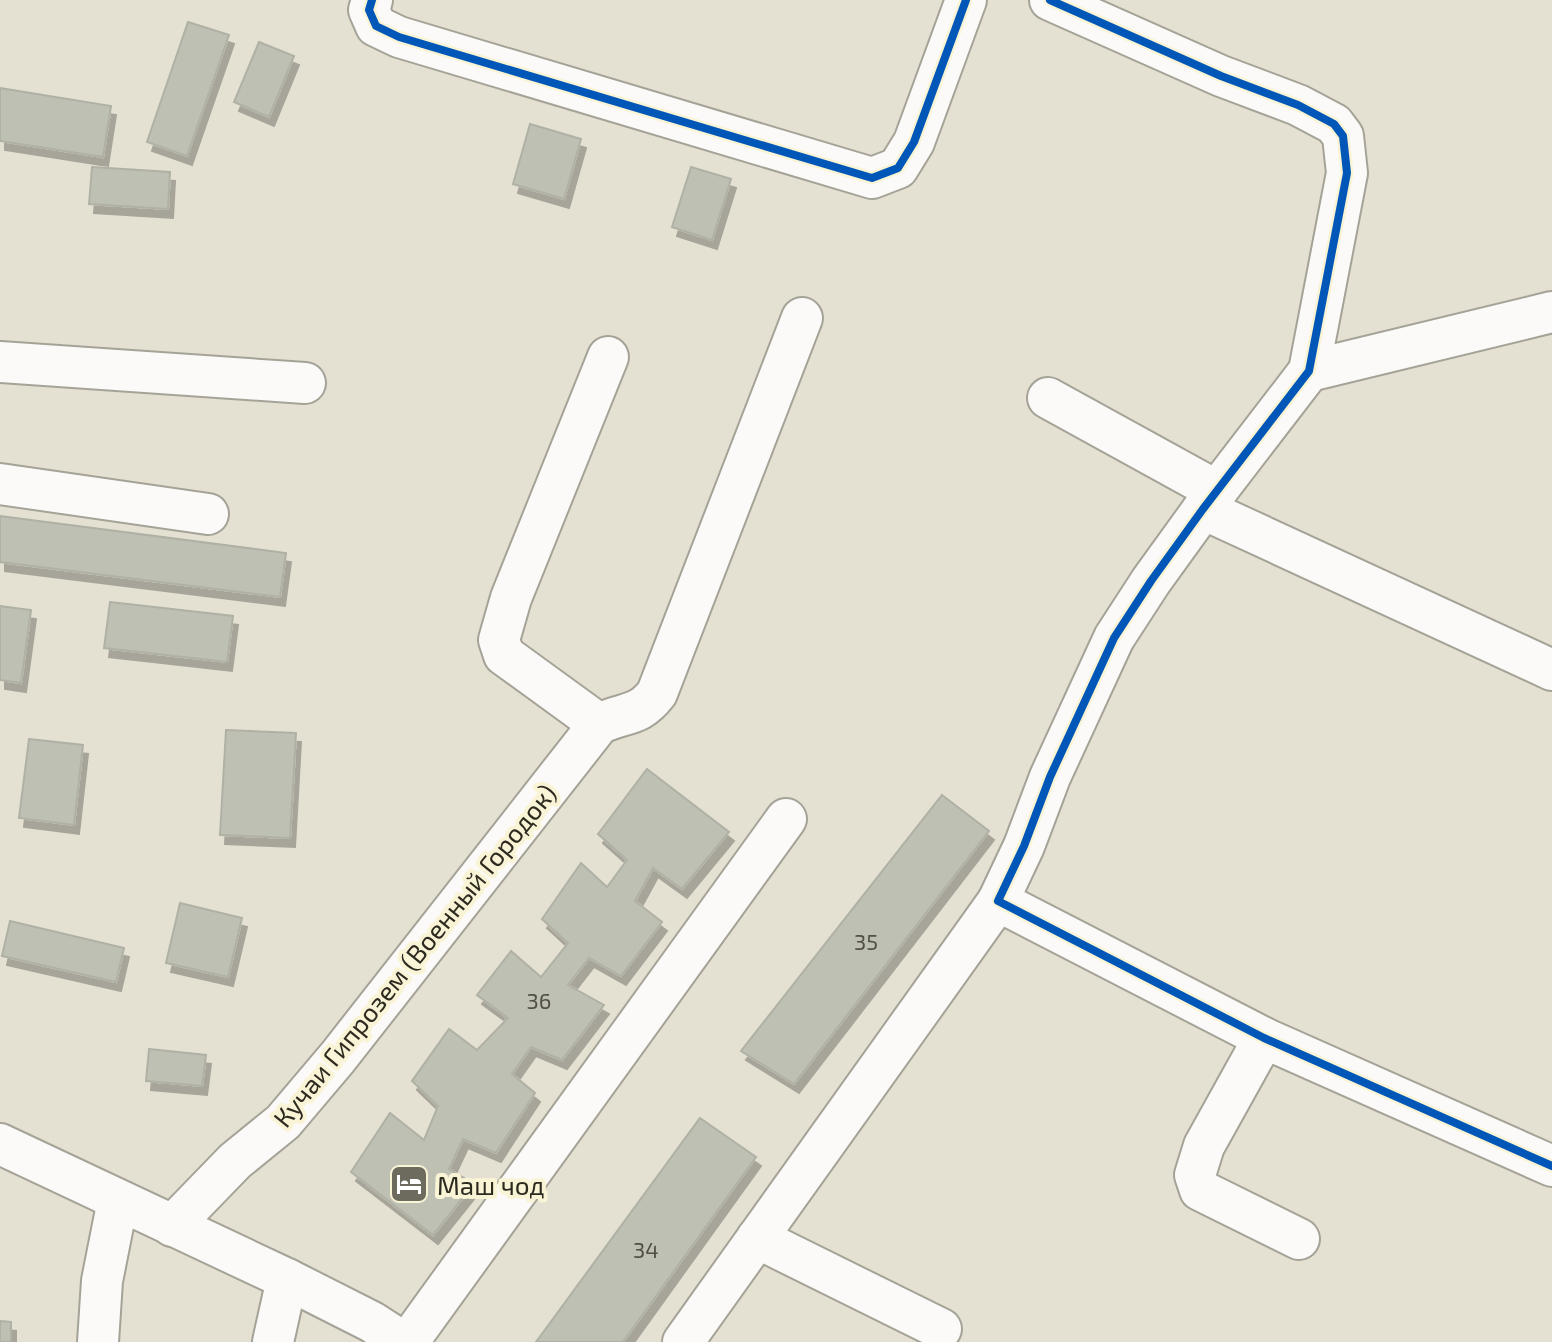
<svg xmlns="http://www.w3.org/2000/svg" width="1552" height="1342" font-family="'Exo 2',sans-serif">
  <style>
    .building { fill: #bfc0b4; stroke: #b0b1a5; stroke-width: 2; filter: url(#shadow) }
    .lines { fill: none; stroke-linecap: round; stroke-linejoin: round }
    .minor-casing { stroke: #a5a397; stroke-width: 44 }
    .minor { stroke: #fbfaf8; stroke-width: 40 }
    .cycleway-casing { stroke: #faf4d7; stroke-width: 13 }
    .cycleway { stroke: #0057b8; stroke-width: 8 }
    .labels { text-anchor: middle; dominant-baseline: central; stroke-width: 8; stroke-linejoin: round; paint-order: stroke }
    .number-label { font-size: 22px; fill: #525045 }
    .street-label { font-size: 26px; fill: #2d2b20; stroke: #faf4d7 }
    .poi-label { font-size: 26px; fill: #2d2b20; stroke: #faf4d7; text-anchor: start }
  </style>
  <defs>
    <filter id="shadow"><feDropShadow dx="5" dy="9" stdDeviation="0" flood-color="#0004"/></filter>
  </defs>
  <rect width="100%" height="100%" fill="#e4e1d2"/>
  <!-- building -->
  <g class="building">
    <path d="M 188,22 L 229,35 L 187,156 L 147,142 Z"/>
    <path d="M 259,42 L 294,56 L 269,117 L 234,102 Z"/>
    <path d="M 0,88 L 111,106 L 103,157 L 0,141 Z"/>
    <path d="M 530,124 L 581,139 L 564,199 L 513,184 Z"/>
    <path d="M 92,167 L 170,172 L 168,209 L 89,204 Z"/>
    <path d="M 691,167 L 731,179 L 712,240 L 672,227 Z"/>
    <path d="M 0,516 L 286,553 L 280,597 L 0,562 Z"/>
    <path d="M 110,602 L 233,616 L 227,662 L 104,648 Z"/>
    <path d="M 0,606 L 31,610 L 21,683 L 0,680 Z"/>
    <path d="M 226,730 L 296,733 L 290,838 L 220,835 Z"/>
    <path d="M 29,739 L 83,745 L 74,825 L 19,818 Z"/>
    <path d="M 647,769 L 729,832 L 682,889 L 653,868 L 635,901 L 662,922 L 621,976 L 589,958 L 568,985 L 604,1005 L 562,1060 L 531,1047 L 512,1074 L 535,1093 L 496,1153 L 463,1139 L 449,1169 L 474,1184 L 433,1235 L 351,1172 L 390,1113 L 424,1140 L 438,1106 L 412,1081 L 449,1029 L 477,1050 L 508,1018 L 477,995 L 511,951 L 541,977 L 568,943 L 542,919 L 581,863 L 607,887 L 627,860 L 598,834 Z"/>
    <path d="M 942,795 L 989,831 L 794,1084 L 741,1051 Z"/>
    <path d="M 180,903 L 242,918 L 228,977 L 166,963 Z"/>
    <path d="M 10,921 L 124,948 L 116,982 L 2,956 Z"/>
    <path d="M 149,1049 L 206,1055 L 202,1086 L 146,1081 Z"/>
    <path d="M 700,1118 L 756,1157 L 623,1342 L 536,1342 Z"/>
    <path d="M 0,1321 L 11,1322 L 11,1342 L 0,1342 Z"/>
  </g>
  <g class="lines">
    <!-- minor casing -->
    <g class="minor-casing">
      <g id="minor">
        <path d="M 372,0 L 369,10 L 376,26 L 399,37 L 872,178 L 898,168 L 914,142 L 966,0"/>
        <path d="M 1050,0 L 1221,76 L 1298,105 L 1334,124 L 1343,136 L 1347,173 L 1309,371 L 1203,509 L 1151,581 L 1114,638 L 1050,777 L 1024,846 L 998,901 L 1264,1038 L 1552,1166"/>
        <path d="M 0,362 L 305,383"/>
        <path d="M 1309,371 L 1552,312"/>
        <path d="M 1048,398 L 1217,491"/>
        <path d="M 0,484 L 208,514"/>
        <path d="M 1203,509 L 1552,670"/>
        <path d="M 599,724 L 504,655 L 499,640 L 511,598 L 608,357"/>
        <path d="M 1264,1038 L 1204,1146 L 1195,1175 L 1200,1190 L 1299,1239"/>
        <path d="M 0,1144 L 287,1279 L 372,1322 L 403,1342"/>
        <path d="M 172,1226 L 235,1161 L 283,1122 L 338,1057 L 599,724 C 625,711 638,718 657,693 L 802,318"/>
        <path d="M 757,1238 L 941,1329"/>
        <path d="M 98,1342 L 102,1281 L 118,1200"/>
        <path d="M 273,1342 L 287,1279"/>
        <path d="M 408,1342 L 786,819"/>
        <path d="M 683,1342 L 998,901"/>
      </g>
    </g>
    <!-- minor -->
    <use href="#minor" class="minor"/>
    <!-- cycleway casing -->
    <g class="cycleway-casing">
      <g id="cycleway">
        <path d="M 372,0 L 369,10 L 376,26 L 399,37 L 872,178 L 898,168 L 914,142 L 966,0"/>
        <path d="M 1050,0 L 1221,76 L 1298,105 L 1334,124 L 1343,136 L 1347,173 L 1309,371 L 1203,509 L 1151,581 L 1114,638 L 1050,777 L 1024,846 L 998,901 L 1264,1038 L 1552,1166"/>
      </g>
    </g>
    <!-- cycleway -->
    <use href="#cycleway" class="cycleway"/>
  </g>
  <!-- icons -->
  <defs>
    <g id="hotel-square" transform="scale(2)"><rect x="-9" y="-9" width="18" height="18" rx="4" fill="#6d6b5e" stroke="#faf4d7"/><path d="M-6-4.5h1.5V1H6V5H4.5V3h-9V5H-6ZM-4 0a1.8 1.8 0 1 1 3.6 0ZM.5 0V-2.5h3Q6-2.5 6 0Z" fill="#fff"/></g>
  </defs>
  <g fill-rule="evenodd">
    <use href="#hotel-square" x="409" y="1184"/>
  </g>
  <g class="labels">
    <!-- number labels -->
    <g class="number-label">
      <text x="866" y="941">35</text>
      <text x="539" y="1000">36</text>
      <text x="646" y="1249">34</text>
    </g>
    <!-- street labels -->
    <g class="street-label">
      <text transform="translate(414 955) rotate(-51)">Кучаи Гипрозем (Военный Городок)</text>
    </g>
    <!-- poi labels -->
    <g class="poi-label">
      <text x="437" y="1184">Маш чод</text>
    </g>
  </g>
</svg>
